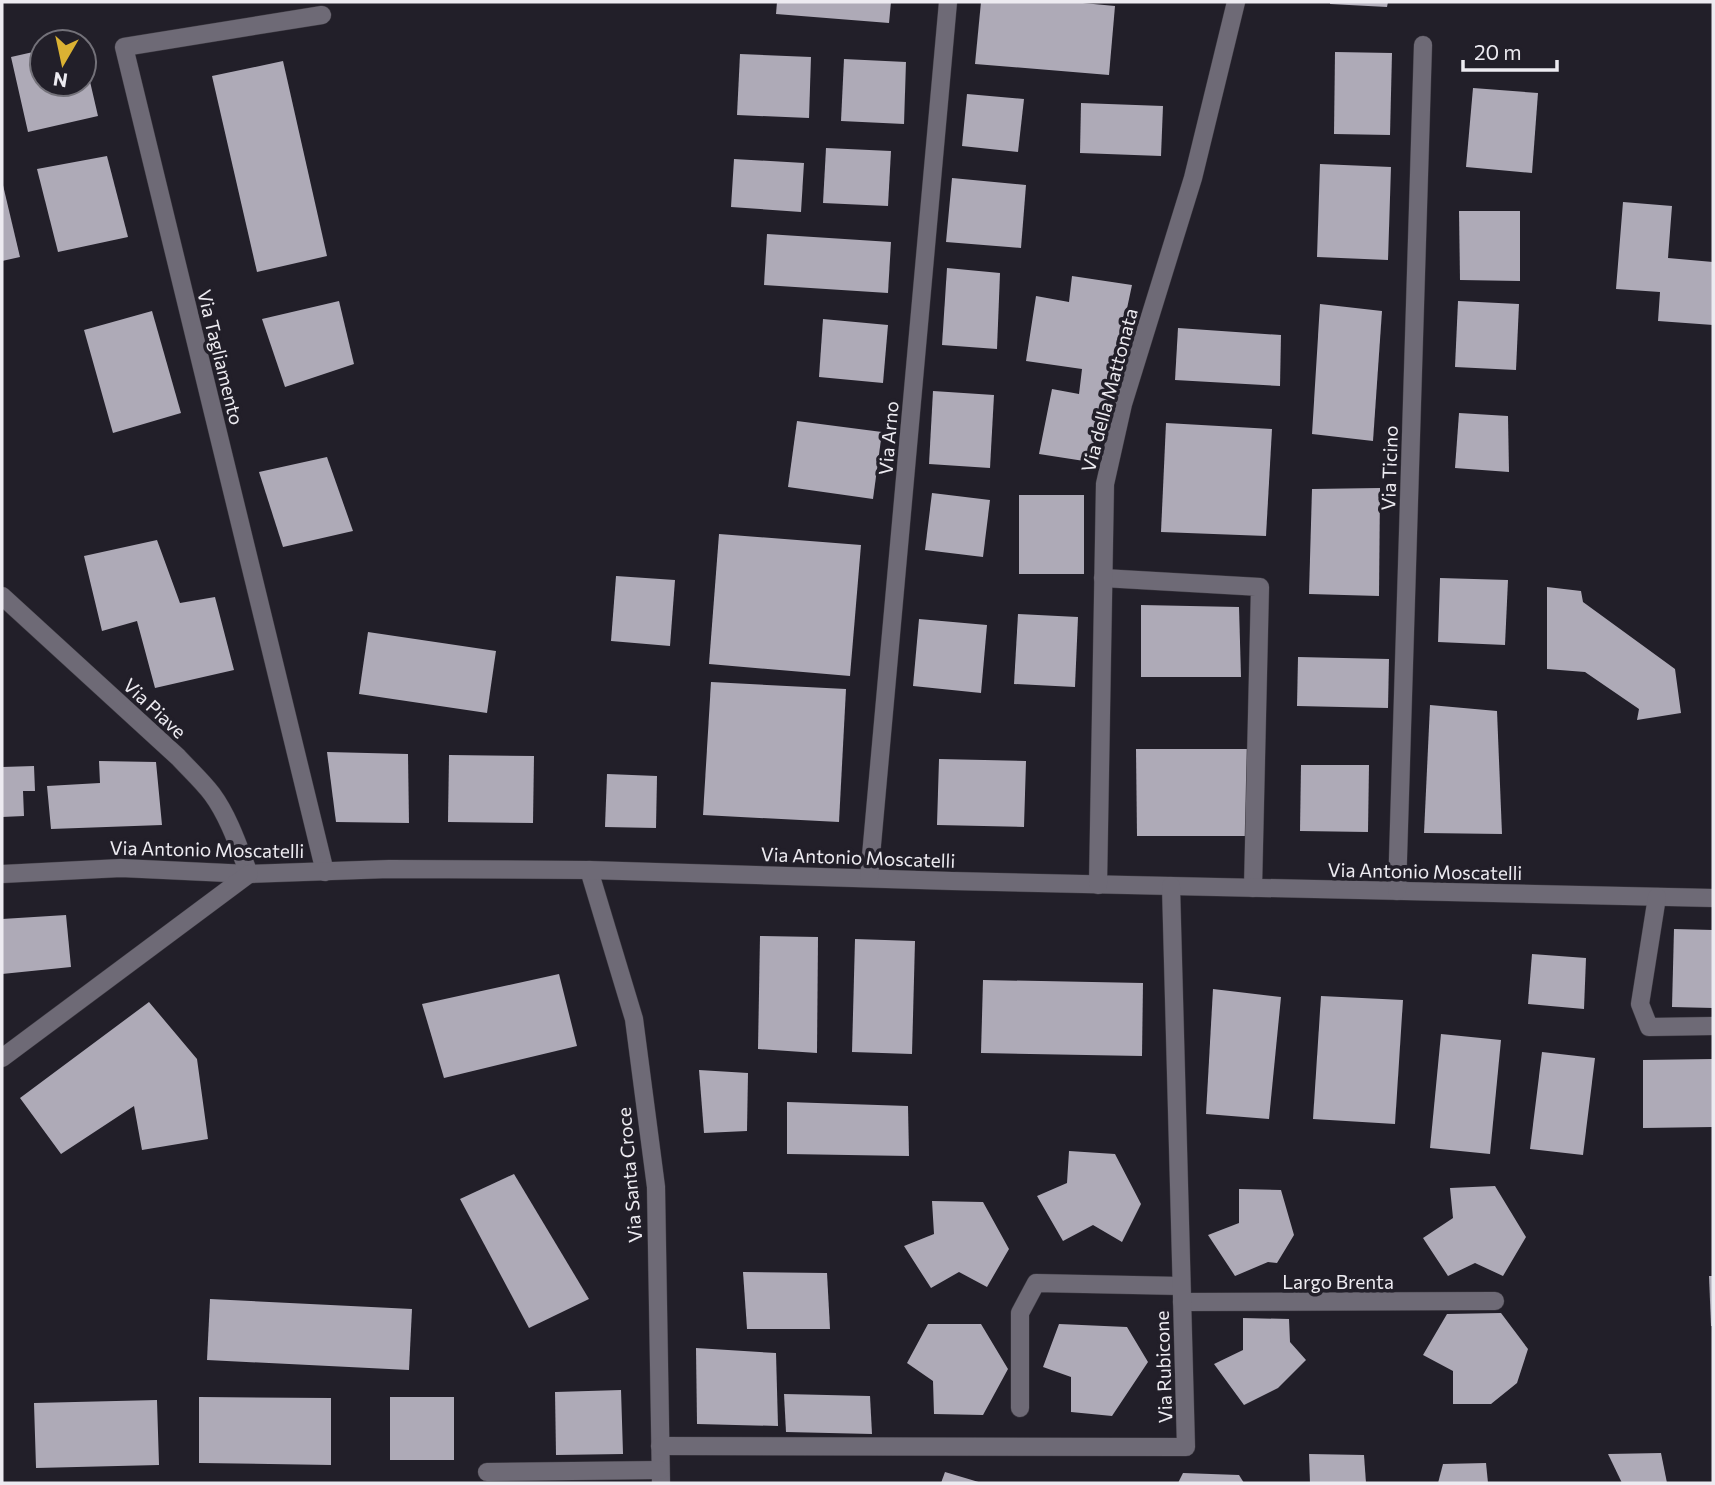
<svg xmlns="http://www.w3.org/2000/svg" width="1715" height="1485" font-family="Commissioner,sans-serif">
  <style>
    .building { fill: #aeaab7 }
    .lines { fill: none; stroke-linecap: round; stroke-linejoin: round }
    .minor-casing { stroke: #3d3a42; stroke-width: 19 }
    .minor { stroke: #6e6a76; stroke-width: 18 }
    .labels { text-anchor: middle; dominant-baseline: central; stroke-width: 7; stroke-linejoin: round; paint-order: stroke }
    .street-label { font-size: 19px; fill: #edebf1; stroke: #221f29 }
  </style>
  <rect width="100%" height="100%" fill="#221f29"/>
  <!-- building -->
  <g class="building">
    <path d="M 777,2 L 891,2 L 889,23 L 776,14 Z"/>
    <path d="M 981,2 L 1072,2 L 1115,6 L 1109,75 L 975,64 Z"/>
    <path d="M 1330,2 L 1388,2 L 1387,7 L 1330,4 Z"/>
    <path d="M 42,50 L 42,84 L 84,84 L 85,60 L 98,116 L 28,132 L 11,57 Z"/>
    <path d="M 1335,52 L 1392,53 L 1390,135 L 1334,134 Z"/>
    <path d="M 740,54 L 811,57 L 809,118 L 737,115 Z"/>
    <path d="M 844,59 L 906,62 L 904,124 L 841,121 Z"/>
    <path d="M 283,61 L 327,256 L 257,272 L 212,76 Z"/>
    <path d="M 1473,88 L 1538,93 L 1532,173 L 1466,167 Z"/>
    <path d="M 967,94 L 1024,99 L 1018,152 L 962,146 Z"/>
    <path d="M 1081,103 L 1163,106 L 1161,156 L 1080,153 Z"/>
    <path d="M 826,148 L 891,151 L 888,206 L 823,203 Z"/>
    <path d="M 107,156 L 128,237 L 58,252 L 37,169 Z"/>
    <path d="M 734,159 L 804,163 L 801,212 L 731,207 Z"/>
    <path d="M 1320,164 L 1391,167 L 1388,260 L 1317,257 Z"/>
    <path d="M 952,178 L 1026,185 L 1021,248 L 946,242 Z"/>
    <path d="M 2,181 L 20,257 L 2,261 Z"/>
    <path d="M 1623,202 L 1672,206 L 1668,258 L 1713,262 L 1713,325 L 1658,321 L 1660,292 L 1616,289 Z"/>
    <path d="M 1459,211 L 1520,211 L 1520,281 L 1460,280 Z"/>
    <path d="M 767,234 L 891,242 L 888,293 L 764,285 Z"/>
    <path d="M 947,268 L 1000,273 L 997,349 L 942,345 Z"/>
    <path d="M 1072,276 L 1132,285 L 1108,398 L 1097,463 L 1039,454 L 1052,389 L 1079,394 L 1082,369 L 1026,361 L 1036,296 L 1069,302 Z"/>
    <path d="M 339,301 L 354,364 L 285,387 L 262,319 Z"/>
    <path d="M 1458,301 L 1519,304 L 1516,370 L 1455,367 Z"/>
    <path d="M 1320,304 L 1382,311 L 1373,441 L 1312,434 Z"/>
    <path d="M 152,311 L 181,413 L 113,433 L 84,330 Z"/>
    <path d="M 823,319 L 888,325 L 883,383 L 819,377 Z"/>
    <path d="M 1178,328 L 1281,335 L 1280,386 L 1175,380 Z"/>
    <path d="M 933,391 L 994,395 L 990,468 L 929,464 Z"/>
    <path d="M 1459,413 L 1508,416 L 1509,472 L 1455,468 Z"/>
    <path d="M 797,421 L 882,432 L 873,499 L 788,487 Z"/>
    <path d="M 1166,423 L 1272,429 L 1266,536 L 1161,532 Z"/>
    <path d="M 327,457 L 353,531 L 283,547 L 259,472 Z"/>
    <path d="M 1380,488 L 1379,596 L 1309,594 L 1312,489 Z"/>
    <path d="M 932,493 L 990,500 L 983,557 L 925,550 Z"/>
    <rect x="1019" y="495" width="65" height="79"/>
    <path d="M 719,534 L 861,545 L 850,676 L 709,664 Z"/>
    <path d="M 157,540 L 180,603 L 215,597 L 234,670 L 155,688 L 137,621 L 102,631 L 84,556 Z"/>
    <path d="M 616,576 L 675,580 L 670,646 L 611,641 Z"/>
    <path d="M 1440,578 L 1508,580 L 1505,645 L 1438,642 Z"/>
    <path d="M 1547,587 L 1581,591 L 1583,602 L 1675,669 L 1681,713 L 1637,720 L 1639,709 L 1585,672 L 1547,669 Z"/>
    <path d="M 1141,605 L 1239,607 L 1241,677 L 1141,677 Z"/>
    <path d="M 1018,614 L 1078,617 L 1075,687 L 1014,684 Z"/>
    <path d="M 919,619 L 987,625 L 981,693 L 913,686 Z"/>
    <path d="M 368,632 L 496,651 L 487,713 L 359,694 Z"/>
    <path d="M 1298,657 L 1389,659 L 1388,708 L 1297,706 Z"/>
    <path d="M 711,682 L 846,689 L 839,822 L 703,815 Z"/>
    <path d="M 1430,705 L 1497,711 L 1502,834 L 1424,833 Z"/>
    <path d="M 1136,749 L 1248,749 L 1248,836 L 1137,836 Z"/>
    <path d="M 327,752 L 408,754 L 409,823 L 336,822 Z"/>
    <path d="M 449,755 L 534,756 L 533,823 L 448,822 Z"/>
    <path d="M 939,759 L 1026,761 L 1024,827 L 937,825 Z"/>
    <path d="M 99,761 L 156,762 L 162,825 L 51,829 L 47,786 L 100,783 Z"/>
    <path d="M 1301,765 L 1369,765 L 1368,832 L 1300,831 Z"/>
    <path d="M 34,766 L 35,791 L 23,791 L 24,816 L 2,817 L 2,767 Z"/>
    <path d="M 607,774 L 657,776 L 656,828 L 605,827 Z"/>
    <path d="M 66,915 L 71,967 L 2,974 L 2,919 Z"/>
    <path d="M 1674,929 L 1713,930 L 1713,1008 L 1672,1007 Z"/>
    <path d="M 760,936 L 818,937 L 817,1053 L 758,1049 Z"/>
    <path d="M 855,939 L 915,941 L 912,1054 L 852,1052 Z"/>
    <path d="M 1532,954 L 1586,958 L 1584,1009 L 1528,1004 Z"/>
    <path d="M 559,974 L 577,1046 L 444,1078 L 422,1004 Z"/>
    <path d="M 983,980 L 1143,983 L 1142,1056 L 981,1053 Z"/>
    <path d="M 1213,989 L 1281,997 L 1269,1119 L 1206,1114 Z"/>
    <path d="M 1321,996 L 1403,1000 L 1395,1124 L 1313,1119 Z"/>
    <path d="M 149,1002 L 197,1059 L 208,1139 L 142,1150 L 134,1106 L 61,1154 L 20,1098 Z"/>
    <path d="M 1441,1034 L 1501,1040 L 1490,1154 L 1430,1148 Z"/>
    <path d="M 1542,1052 L 1595,1058 L 1583,1155 L 1530,1149 Z"/>
    <path d="M 1713,1059 L 1713,1127 L 1643,1128 L 1643,1060 Z"/>
    <path d="M 699,1070 L 748,1073 L 747,1131 L 704,1133 Z"/>
    <path d="M 787,1102 L 908,1106 L 909,1156 L 787,1154 Z"/>
    <path d="M 1069,1151 L 1115,1154 L 1141,1204 L 1122,1242 L 1093,1225 L 1063,1241 L 1037,1196 L 1067,1183 Z"/>
    <path d="M 514,1174 L 589,1299 L 529,1328 L 460,1199 Z"/>
    <path d="M 1495,1186 L 1526,1237 L 1503,1276 L 1475,1263 L 1448,1276 L 1423,1238 L 1453,1218 L 1450,1188 Z"/>
    <path d="M 1239,1189 L 1281,1190 L 1294,1235 L 1277,1263 L 1268,1262 L 1235,1276 L 1208,1235 L 1239,1223 Z"/>
    <path d="M 932,1201 L 983,1202 L 1009,1249 L 987,1287 L 959,1272 L 931,1288 L 904,1246 L 934,1234 Z"/>
    <path d="M 743,1272 L 827,1273 L 830,1329 L 747,1329 Z"/>
    <path d="M 1709,1276 L 1713,1276 L 1713,1326 L 1711,1326 Z"/>
    <path d="M 210,1299 L 412,1309 L 409,1370 L 207,1360 Z"/>
    <path d="M 1501,1313 L 1528,1349 L 1517,1383 L 1491,1404 L 1453,1404 L 1453,1371 L 1423,1355 L 1447,1314 Z"/>
    <path d="M 1243,1318 L 1289,1319 L 1290,1342 L 1306,1360 L 1278,1388 L 1244,1405 L 1214,1364 L 1243,1350 Z"/>
    <path d="M 928,1324 L 981,1324 L 1008,1369 L 983,1415 L 934,1414 L 933,1381 L 907,1363 Z"/>
    <path d="M 1059,1324 L 1127,1327 L 1148,1362 L 1112,1416 L 1071,1412 L 1071,1377 L 1043,1367 Z"/>
    <path d="M 696,1348 L 776,1353 L 778,1426 L 697,1424 Z"/>
    <path d="M 621,1390 L 623,1454 L 556,1455 L 555,1392 Z"/>
    <path d="M 784,1394 L 870,1396 L 872,1434 L 786,1432 Z"/>
    <path d="M 199,1397 L 331,1398 L 331,1465 L 199,1463 Z"/>
    <rect x="390" y="1397" width="64" height="63"/>
    <path d="M 157,1400 L 159,1465 L 36,1468 L 34,1403 Z"/>
    <path d="M 1661,1453 L 1667,1483 L 1622,1483 L 1608,1454 Z"/>
    <path d="M 1309,1454 L 1364,1455 L 1366,1483 L 1310,1483 Z"/>
    <path d="M 1486,1463 L 1488,1483 L 1438,1483 L 1443,1464 Z"/>
    <path d="M 945,1472 L 982,1483 L 941,1483 Z"/>
    <path d="M 1183,1473 L 1239,1475 L 1244,1483 L 1178,1483 Z"/>
  </g>
  <g class="lines">
    <!-- minor casing -->
    <g class="minor-casing">
      <g id="minor">
        <path d="M 322,15 L 124,47 L 325,872"/>
        <path d="M 1103,578 L 1260,587 L 1253,888"/>
        <path d="M 2,596 L 178,757 C 189,769 202,781 212,794 C 229,817 239,848 249,874"/>
        <path d="M 589,870 L 634,1019 L 656,1187 L 661,1483"/>
        <path d="M 2,874 L 121,868 L 249,874 L 389,869 L 589,870 L 952,881 L 1713,898"/>
        <path d="M 869,878 L 948,2"/>
        <path d="M 1098,885 L 1105,484 L 1123,404 L 1193,178 L 1236,2"/>
        <path d="M 1397,891 L 1423,45"/>
        <path d="M 1657,897 L 1640,1004 L 1649,1027 L 1713,1026"/>
        <path d="M 2,1058 L 249,874"/>
        <path d="M 1182,1302 L 1495,1301"/>
        <path d="M 1020,1408 L 1020,1313 L 1036,1283 L 1181,1286"/>
        <path d="M 660,1446 L 1186,1447 L 1171,886"/>
        <path d="M 487,1472 L 660,1470"/>
      </g>
    </g>
    <!-- minor -->
    <use href="#minor" class="minor"/>
  </g>
  <g class="labels">
    <!-- street labels -->
    <g class="street-label">
      <text transform="translate(221 357) rotate(76)">Via Tagliamento</text>
      <text transform="translate(1109 390) rotate(-75)">Via della Mattonata</text>
      <text transform="translate(888 438) rotate(-85)">Via Arno</text>
      <text transform="translate(1389 468) rotate(-88)">Via Ticino</text>
      <text transform="translate(155 708) rotate(43)">Via Piave</text>
      <text transform="translate(207 849) rotate(1)">Via Antonio Moscatelli</text>
      <text transform="translate(858 857) rotate(2)">Via Antonio Moscatelli</text>
      <text transform="translate(1425 871) rotate(1)">Via Antonio Moscatelli</text>
      <text transform="translate(629 1175) rotate(-95)">Via Santa Croce</text>
      <text x="1338" y="1281">Largo Brenta</text>
      <text transform="translate(1163 1367) rotate(-92)">Via Rubicone</text>
    </g>
  </g>
  <!-- border -->
  <rect width="1715" height="1485" fill="none" stroke="#edebf1" stroke-width="7"/>
  <!-- north arrow -->
  <g transform="translate(63 63) rotate(189)"><circle r="33" fill="#221f29" stroke="#737179" stroke-width="2"/>
  <path d="M0-5L12 26L0 18L-12 26Z" fill="#dbb233"/>
  <text y="-10" font-size="19" font-weight="bold" text-anchor="middle" fill="#edebf1">N</text>
  </g>
  <!-- scale -->
  <path d="M1463 60v10h94v-10" fill="none" stroke="#edebf1" stroke-width="3.5"/>
  <text x="1474" y="60" font-size="21" fill="#edebf1" stroke="#221f29" stroke-width="5" paint-order="stroke">20 m</text>
</svg>
